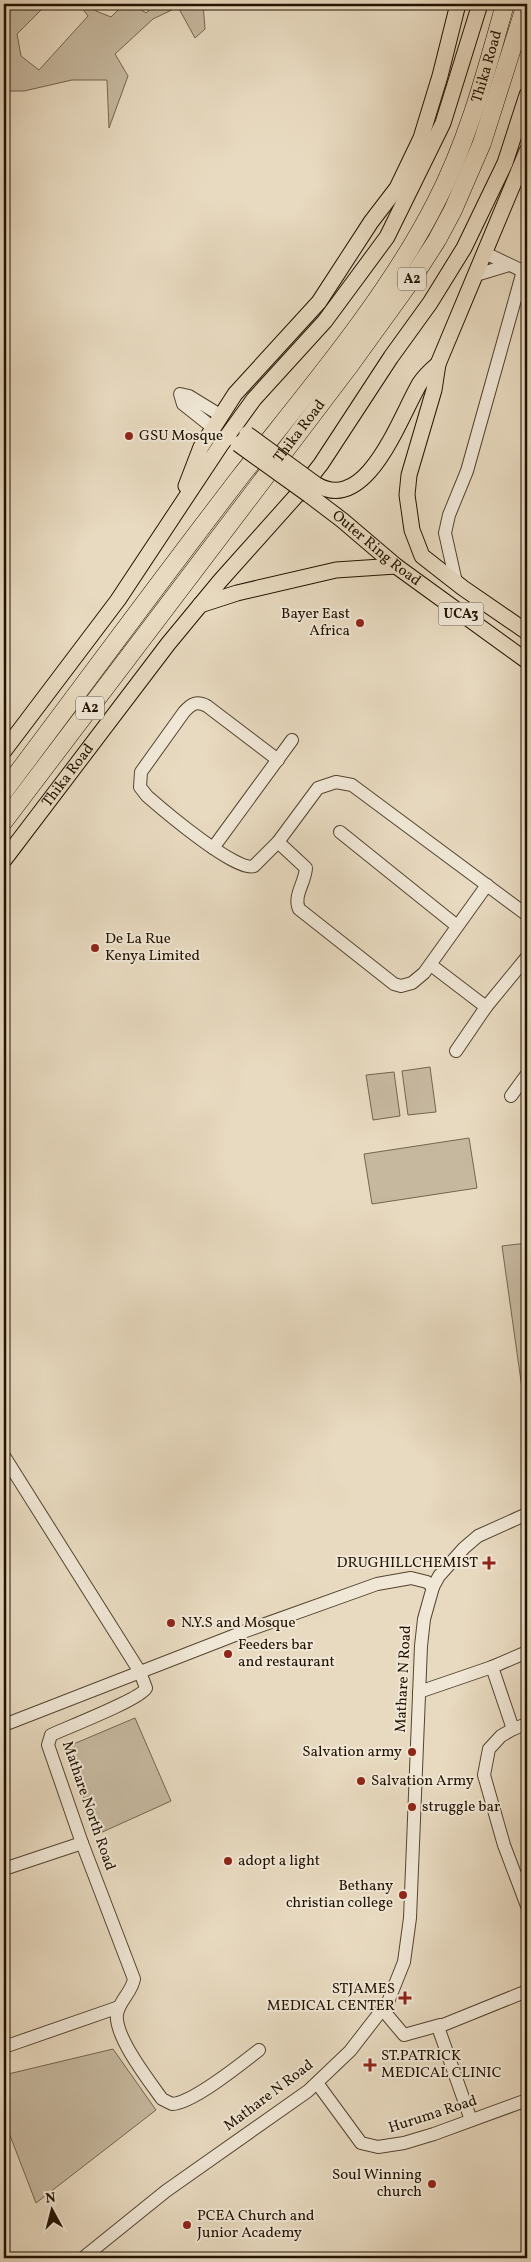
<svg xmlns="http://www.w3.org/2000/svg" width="531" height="2262" font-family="Vollkorn,serif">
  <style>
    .green { fill: #c6b89f; stroke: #746550 }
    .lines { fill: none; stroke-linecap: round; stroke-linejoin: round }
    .minor-casing { stroke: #544430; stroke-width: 14 }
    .major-casing { stroke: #221200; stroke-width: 17 }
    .highway-casing { stroke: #221200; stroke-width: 19 }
    .minor { stroke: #f0e7d6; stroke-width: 12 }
    .major { stroke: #e8dac0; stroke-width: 15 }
    .highway { stroke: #e8dac0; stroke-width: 18 }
    .major-bridge-casing { stroke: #221200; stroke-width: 17; stroke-linecap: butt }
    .major-bridge { stroke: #e8dac0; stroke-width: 15 }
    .poi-dot { fill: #8f2418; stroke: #f0e7d6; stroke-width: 2 }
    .labels { text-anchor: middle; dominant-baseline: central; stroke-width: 4; stroke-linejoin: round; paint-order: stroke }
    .shield { fill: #f0e7d6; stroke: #605240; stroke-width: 1 }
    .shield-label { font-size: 14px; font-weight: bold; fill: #221200 }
    .street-label { font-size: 15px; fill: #221200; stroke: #f0e7d6 }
    .poi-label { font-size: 15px; fill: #221200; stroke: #f0e7d6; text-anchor: start }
  </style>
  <rect width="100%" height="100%" fill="#e8dac0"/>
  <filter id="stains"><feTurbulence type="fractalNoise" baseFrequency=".004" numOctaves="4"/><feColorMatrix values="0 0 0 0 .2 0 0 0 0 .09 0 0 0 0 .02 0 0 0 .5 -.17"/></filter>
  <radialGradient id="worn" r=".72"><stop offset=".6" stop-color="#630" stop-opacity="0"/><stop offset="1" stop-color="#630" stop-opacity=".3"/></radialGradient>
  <!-- green -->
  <g class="green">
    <path d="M 4,4 L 47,4 L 17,34 L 21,56 L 39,70 L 88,16 L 79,4 L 94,4 L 96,11 L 111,17 L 124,4 L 132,4 L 146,13 L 152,8 L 152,4 L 203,4 L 205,29 L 195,38 L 178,7 L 153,19 L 115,54 L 128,76 L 109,128 L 107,80 L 72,80 L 24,91 L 4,91 L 4,67 L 9,58 L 4,51 Z"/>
    <path d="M 430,1067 L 436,1112 L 408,1115 L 402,1071 Z"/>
    <path d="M 394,1072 L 400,1116 L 373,1120 L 366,1075 Z"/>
    <path d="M 469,1138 L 477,1188 L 372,1204 L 364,1154 Z"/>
    <path d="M 527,1243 L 527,1424 L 502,1246 Z"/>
    <path d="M 135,1718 L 171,1801 L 98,1834 L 64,1748 Z"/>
    <path d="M 113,2049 L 156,2110 L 36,2203 L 4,2120 L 4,2075 Z"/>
  </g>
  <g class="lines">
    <!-- minor casing -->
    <g class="minor-casing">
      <g id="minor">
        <path d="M 485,253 L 527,273"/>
        <path d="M 476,275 L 509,265"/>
        <path d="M 212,427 L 183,404 L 180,394 L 189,396 L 220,415"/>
        <path d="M 456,582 L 445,533 L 449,515 L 467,471 L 523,271"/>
        <path d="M 278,760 L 207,706 C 197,701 192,703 184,712 L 141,772 L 140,787 L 147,796 C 163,810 237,873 254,866 L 278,842 L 318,788 L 336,782 L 352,785 L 527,915"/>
        <path d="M 340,832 L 457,926"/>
        <path d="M 278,842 L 306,868 C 305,883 293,896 299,909 L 394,984 L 401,986 L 412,983 L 424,973 L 487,885"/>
        <path d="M 213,848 L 292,740"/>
        <path d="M 431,965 L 486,1007"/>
        <path d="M 456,1051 L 486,1007 L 527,957"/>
        <path d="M 511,1096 L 527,1074"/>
        <path d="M 4,1456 L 140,1672 L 146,1688 C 141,1699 66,1728 51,1735 L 48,1745 L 82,1843 L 134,1979 C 132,1992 119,2001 117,2014 C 114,2036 149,2081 162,2099 L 172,2104 C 193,2103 241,2064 259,2050"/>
        <path d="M 492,1667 L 513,1729 L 501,1736 L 489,1749 L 484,1775 L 504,1845 L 527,1906"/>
        <path d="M 419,1692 L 492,1667 L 527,1652"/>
        <path d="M 4,1725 L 243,1632 L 377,1584 L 411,1578 L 427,1582 L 433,1587"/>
        <path d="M 513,1729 L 527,1724"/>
        <path d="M 4,1869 L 82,1843"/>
        <path d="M 383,2010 L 404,2035 L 440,2025"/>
        <path d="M 4,2047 L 119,2007"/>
        <path d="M 317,2083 L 361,2143 L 378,2147 L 404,2143 L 434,2134 L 527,2100"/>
        <path d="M 471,2120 L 438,2027 L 527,1991"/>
        <path d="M 83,2258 L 166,2191 L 308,2091 L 350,2051 L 388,2002 L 404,1962 L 410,1918 L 421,1646 L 424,1619 L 433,1587 L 439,1576 L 464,1548 L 478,1536 L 527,1514"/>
      </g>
    </g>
    <!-- major casing -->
    <g class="major-casing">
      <g id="major">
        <path d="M 438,364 L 434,390 L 409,475 L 407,495 L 412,530 L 422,556 L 463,588 L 527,632"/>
        <path d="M 317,485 C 368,514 400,416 420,383 C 425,375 431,370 438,364 L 527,151"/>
        <path d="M 186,486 L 201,447 L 235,394 L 319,302 L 371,222 L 397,188 L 421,138 L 440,76 L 458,4"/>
        <path id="s1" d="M 309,495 L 342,520 L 396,566 L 527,661"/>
        <path d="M 200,605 L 237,593 L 336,570 L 396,566"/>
        <path d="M 4,751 L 118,600 L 220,446 L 254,399 L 325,321 L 387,237 L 443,123 L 480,4"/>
        <path id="s2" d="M 4,860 L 168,644 L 220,581 L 296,496 L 321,464 L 391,357 L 430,303 L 464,248 L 505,163 L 527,95"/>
      </g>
    </g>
    <!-- highway casing -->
    <g class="highway-casing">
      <g id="highway">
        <path id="s3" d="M 4,791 C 83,686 160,581 240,477 C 307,392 386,300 435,204 C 468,141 486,72 505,4"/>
        <path id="s4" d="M 4,821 L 350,365 L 410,282 L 437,240 L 453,210 L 482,143 L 526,4"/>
      </g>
    </g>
    <!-- minor -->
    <use href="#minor" class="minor"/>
    <!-- major -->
    <use href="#major" class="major"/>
    <!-- highway -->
    <use href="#highway" class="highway"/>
    <!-- major-bridge casing -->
    <g class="major-bridge-casing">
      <g id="major-bridge">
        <path d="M 247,434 L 317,485"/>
        <path d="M 238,444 L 309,495"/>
      </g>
    </g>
    <!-- major-bridge -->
    <use href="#major-bridge" class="major-bridge"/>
  </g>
  <!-- markers -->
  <g class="poi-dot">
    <circle cx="129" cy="436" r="5"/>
    <circle cx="360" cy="623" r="5"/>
    <circle cx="95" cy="948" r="5"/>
    <path d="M486.5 1555.5h5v5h5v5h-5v5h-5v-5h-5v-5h5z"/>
    <circle cx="171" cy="1623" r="5"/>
    <circle cx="228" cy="1654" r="5"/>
    <circle cx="412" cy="1752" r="5"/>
    <circle cx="361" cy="1781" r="5"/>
    <circle cx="412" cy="1807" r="5"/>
    <circle cx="228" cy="1861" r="5"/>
    <circle cx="403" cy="1895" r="5"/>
    <path d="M402.5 1990.5h5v5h5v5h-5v5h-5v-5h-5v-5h5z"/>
    <path d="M367.5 2057.5h5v5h5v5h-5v5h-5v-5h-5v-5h5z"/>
    <circle cx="432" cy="2184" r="5"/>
    <circle cx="187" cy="2225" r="5"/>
  </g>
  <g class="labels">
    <!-- shield labels -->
    <g class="shield">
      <rect x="398" y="267.5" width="28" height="23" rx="4"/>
      <rect x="438.5" y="602.5" width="45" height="23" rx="4"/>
      <rect x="76" y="696.5" width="28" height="23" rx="4"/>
    </g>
    <g class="shield-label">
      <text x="412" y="279">A2</text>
      <text x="461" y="614">UCA3</text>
      <text x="90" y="708">A2</text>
    </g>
    <!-- street labels -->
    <g class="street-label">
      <text stroke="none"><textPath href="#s3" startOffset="876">Thika Road</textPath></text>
      <text stroke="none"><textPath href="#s4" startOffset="489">Thika Road</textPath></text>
      <text stroke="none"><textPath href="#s1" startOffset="86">Outer Ring Road</textPath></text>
      <text stroke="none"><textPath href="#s2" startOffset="106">Thika Road</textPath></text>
      <text transform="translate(404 1679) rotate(-87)">Mathare N Road</text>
      <text transform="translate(88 1806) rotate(71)">Mathare North Road</text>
      <text transform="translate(269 2096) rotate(-37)">Mathare N Road</text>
      <text transform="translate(433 2115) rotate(-18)">Huruma Road</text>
    </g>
    <!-- poi labels -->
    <g class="poi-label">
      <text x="139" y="436">GSU Mosque</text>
      <text x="350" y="614" text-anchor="end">Bayer East<tspan x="350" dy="17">Africa</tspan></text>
      <text x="105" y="939">De La Rue<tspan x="105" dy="17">Kenya Limited</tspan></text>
      <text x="478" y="1563" text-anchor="end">DRUGHILLCHEMIST</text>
      <text x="181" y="1623">N.Y.S and Mosque</text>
      <text x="238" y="1645">Feeders bar<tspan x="238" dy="17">and restaurant</tspan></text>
      <text x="402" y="1752" text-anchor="end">Salvation army</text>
      <text x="371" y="1781">Salvation Army</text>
      <text x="422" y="1807">struggle bar</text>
      <text x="238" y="1861">adopt a light</text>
      <text x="393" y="1886" text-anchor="end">Bethany<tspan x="393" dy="17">christian college</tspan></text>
      <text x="395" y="1989" text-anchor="end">STJAMES<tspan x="395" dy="17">MEDICAL CENTER</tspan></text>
      <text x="381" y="2056">ST.PATRICK<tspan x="381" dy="17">MEDICAL CLINIC</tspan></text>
      <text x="422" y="2175" text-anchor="end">Soul Winning<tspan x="422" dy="17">church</tspan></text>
      <text x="197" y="2216">PCEA Church and<tspan x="197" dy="17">Junior Academy</tspan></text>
    </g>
  </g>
  <!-- margin -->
  <rect width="531" height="2262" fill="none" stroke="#e8dac0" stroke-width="20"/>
  <rect x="5" y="5" width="521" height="2252" fill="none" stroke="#221200" stroke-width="2.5"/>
  <rect x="10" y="10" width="511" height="2242" fill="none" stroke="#221200"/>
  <!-- north arrow -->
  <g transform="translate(52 2210) rotate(353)" stroke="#f0e7d6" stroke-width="4" paint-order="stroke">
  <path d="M0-4L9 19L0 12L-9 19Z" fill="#221200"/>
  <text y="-8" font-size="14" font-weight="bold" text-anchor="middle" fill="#221200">N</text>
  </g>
  <rect width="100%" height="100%" filter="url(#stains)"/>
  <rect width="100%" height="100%" fill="url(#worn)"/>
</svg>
